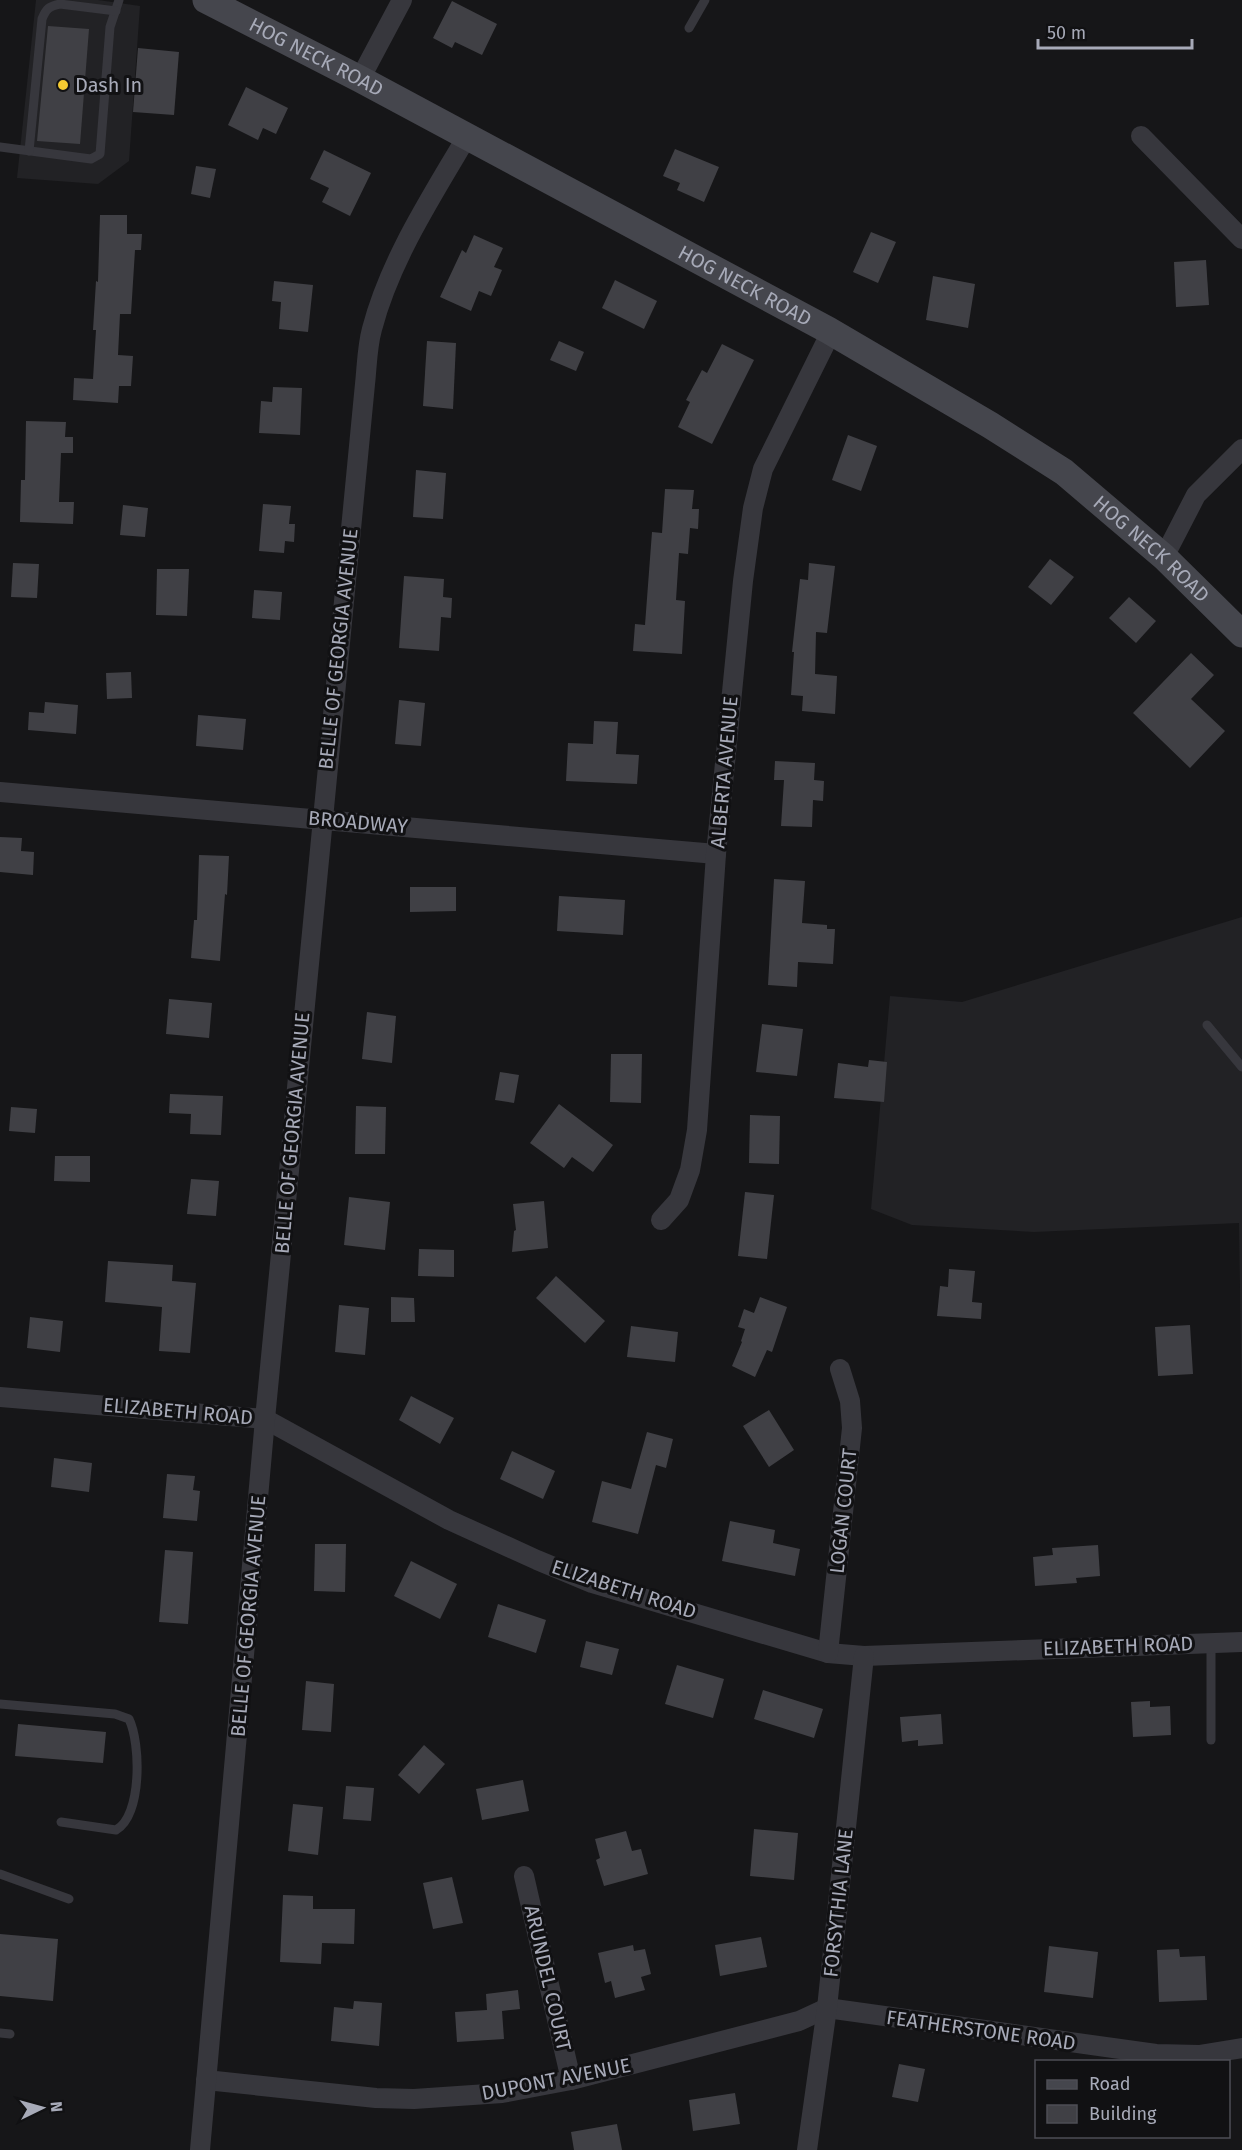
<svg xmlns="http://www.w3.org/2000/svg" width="1242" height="2150" font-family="'Fira Sans',sans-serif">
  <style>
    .built { fill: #222225 }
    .building { fill: #404045 }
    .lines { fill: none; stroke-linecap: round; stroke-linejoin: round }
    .lane { stroke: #37373d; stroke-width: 9 }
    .street { stroke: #37373d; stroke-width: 20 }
    .secondary { stroke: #45464d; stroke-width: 27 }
    .poi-dot { fill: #f4ca32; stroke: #111113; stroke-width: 2 }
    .labels { text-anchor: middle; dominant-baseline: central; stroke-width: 6; stroke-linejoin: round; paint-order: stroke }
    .street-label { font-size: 20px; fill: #a7aab8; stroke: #111113 }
    .poi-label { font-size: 20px; fill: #a7aab8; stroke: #111113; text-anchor: start }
  </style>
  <rect width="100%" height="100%" fill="#161618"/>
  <!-- built -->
  <g class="built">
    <path d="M 36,0 L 98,0 L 140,6 L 129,161 L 98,184 L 17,178 Z"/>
    <path d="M 1242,917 L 1242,1418 L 1239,1223 L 1034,1232 L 912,1225 L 871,1209 L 890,996 L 962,1002 Z"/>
  </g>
  <!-- building -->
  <g class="building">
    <path d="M 452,1 L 497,24 L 482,55 L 455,42 L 452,48 L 433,38 Z"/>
    <path d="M 48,26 L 89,29 L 80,144 L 37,141 Z"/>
    <path d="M 138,48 L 179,52 L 174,115 L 133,112 Z"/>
    <path d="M 246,87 L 288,108 L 276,134 L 263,128 L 258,140 L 228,125 Z"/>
    <path d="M 675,149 L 719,167 L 704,202 L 677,190 L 680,183 L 663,176 Z"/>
    <path d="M 324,150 L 371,173 L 350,216 L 322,202 L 329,188 L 310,179 Z"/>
    <path d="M 196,166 L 216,169 L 210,198 L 191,194 Z"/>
    <path d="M 100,215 L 127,215 L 127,234 L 142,234 L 141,250 L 135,250 L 131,314 L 120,314 L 118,355 L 133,356 L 131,386 L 119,386 L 118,403 L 73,400 L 74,378 L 93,379 L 96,330 L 93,330 L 96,281 L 98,282 Z"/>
    <path d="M 871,232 L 896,242 L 878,283 L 853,272 Z"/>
    <path d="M 474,235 L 503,248 L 494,267 L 502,270 L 491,296 L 479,291 L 471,311 L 440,297 L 462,250 L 466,253 Z"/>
    <path d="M 1206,260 L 1209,305 L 1176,307 L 1174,262 Z"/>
    <path d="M 933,276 L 975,284 L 968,328 L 926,320 Z"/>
    <path d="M 615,280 L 657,301 L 644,329 L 602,308 Z"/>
    <path d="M 274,281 L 313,285 L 308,332 L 279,329 L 281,302 L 272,301 Z"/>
    <path d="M 427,341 L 456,343 L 453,409 L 423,406 Z"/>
    <path d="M 559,341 L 584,352 L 576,371 L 550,360 Z"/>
    <path d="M 722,344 L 754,360 L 712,444 L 678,427 L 690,402 L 686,400 L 702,370 L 707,373 Z"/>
    <path d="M 273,387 L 302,388 L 300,435 L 259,433 L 261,401 L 272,402 Z"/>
    <path d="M 26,421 L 66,422 L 65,437 L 73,437 L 73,453 L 61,453 L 59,502 L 74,502 L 73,524 L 20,522 L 21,480 L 25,480 Z"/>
    <path d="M 848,435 L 877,446 L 861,491 L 832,480 Z"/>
    <path d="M 416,470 L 446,473 L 443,519 L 413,517 Z"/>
    <path d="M 665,489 L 694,490 L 692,509 L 699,509 L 698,529 L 690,528 L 688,554 L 679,553 L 676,600 L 685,601 L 682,654 L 633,651 L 635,624 L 645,625 L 652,532 L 662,533 Z"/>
    <path d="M 263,504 L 291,506 L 289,524 L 295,524 L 294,542 L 285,541 L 284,553 L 259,551 Z"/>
    <path d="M 123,505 L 148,508 L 145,537 L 120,535 Z"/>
    <path d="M 1050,559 L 1074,577 L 1051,605 L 1028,587 Z"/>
    <path d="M 13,563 L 39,564 L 37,598 L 11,597 Z"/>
    <path d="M 809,563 L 835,566 L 827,633 L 816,632 L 815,674 L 837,676 L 835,714 L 802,711 L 803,696 L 791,695 L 794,652 L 792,652 L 800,579 L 808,580 Z"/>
    <path d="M 157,569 L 189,569 L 187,616 L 156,615 Z"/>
    <path d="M 404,576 L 444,579 L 443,597 L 452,598 L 451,618 L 441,617 L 439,651 L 399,648 Z"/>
    <path d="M 254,590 L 282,592 L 280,620 L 252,618 Z"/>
    <path d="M 1129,597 L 1156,621 L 1136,643 L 1109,618 Z"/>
    <path d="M 1191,653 L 1214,675 L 1191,699 L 1225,731 L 1190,768 L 1133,713 Z"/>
    <path d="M 131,672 L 132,698 L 107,699 L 106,673 Z"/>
    <path d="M 399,700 L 425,703 L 421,746 L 395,744 Z"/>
    <path d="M 45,702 L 78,705 L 76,734 L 28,730 L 29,712 L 44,713 Z"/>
    <path d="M 198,715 L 246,719 L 243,750 L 196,746 Z"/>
    <path d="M 594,721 L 618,722 L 616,754 L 639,755 L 637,784 L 566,781 L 568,743 L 593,744 Z"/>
    <path d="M 775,761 L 815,763 L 814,780 L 824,781 L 823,801 L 813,800 L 812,827 L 781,826 L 784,780 L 774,780 Z"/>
    <path d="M 0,837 L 22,838 L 21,851 L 34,852 L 33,875 L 0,872 Z"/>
    <path d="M 199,855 L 229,856 L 227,895 L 225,894 L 220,961 L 191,958 L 194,920 L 197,920 Z"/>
    <path d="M 774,879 L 805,881 L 802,923 L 827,925 L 827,929 L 835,929 L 833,964 L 798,962 L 797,987 L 768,985 Z"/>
    <path d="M 410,887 L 456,887 L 456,911 L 410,912 Z"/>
    <path d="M 559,896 L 625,900 L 623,935 L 557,931 Z"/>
    <path d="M 169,999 L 212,1003 L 209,1038 L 166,1034 Z"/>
    <path d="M 367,1012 L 396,1016 L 392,1063 L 362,1059 Z"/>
    <path d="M 762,1024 L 803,1029 L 797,1076 L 756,1072 Z"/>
    <path d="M 611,1054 L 642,1054 L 641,1103 L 610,1102 Z"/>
    <path d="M 869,1060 L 887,1062 L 884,1102 L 834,1098 L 838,1063 L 868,1067 Z"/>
    <path d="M 500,1072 L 519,1075 L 514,1103 L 495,1100 Z"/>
    <path d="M 170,1094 L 223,1096 L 221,1135 L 190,1134 L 191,1114 L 169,1113 Z"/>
    <path d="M 559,1104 L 613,1145 L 593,1172 L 572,1157 L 564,1168 L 530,1143 Z"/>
    <path d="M 356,1106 L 386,1107 L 385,1154 L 355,1154 Z"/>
    <path d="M 11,1107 L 37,1109 L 35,1133 L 9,1131 Z"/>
    <path d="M 750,1115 L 780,1116 L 779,1164 L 749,1163 Z"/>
    <path d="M 55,1156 L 90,1156 L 90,1182 L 54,1181 Z"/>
    <path d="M 191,1179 L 219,1181 L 216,1216 L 187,1214 Z"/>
    <path d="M 745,1192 L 774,1195 L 767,1259 L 738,1256 Z"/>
    <path d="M 349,1197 L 390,1202 L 385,1250 L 344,1245 Z"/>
    <path d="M 544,1201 L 548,1248 L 512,1252 L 514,1231 L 516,1230 L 513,1204 Z"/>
    <path d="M 419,1249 L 454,1250 L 454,1277 L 418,1276 Z"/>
    <path d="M 108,1261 L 173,1265 L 172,1281 L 196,1283 L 190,1353 L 159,1351 L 162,1307 L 105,1302 Z"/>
    <path d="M 949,1269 L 975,1271 L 972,1302 L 982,1303 L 981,1319 L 937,1316 L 940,1286 L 948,1287 Z"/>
    <path d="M 556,1276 L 605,1321 L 585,1343 L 536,1298 Z"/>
    <path d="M 391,1297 L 414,1298 L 415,1322 L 391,1322 Z"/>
    <path d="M 760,1297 L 787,1307 L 772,1352 L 767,1350 L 755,1377 L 732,1366 L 742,1342 L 741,1341 L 745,1329 L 738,1327 L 744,1309 L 754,1313 Z"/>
    <path d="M 339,1305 L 369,1308 L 365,1355 L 335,1352 Z"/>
    <path d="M 30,1317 L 63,1321 L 60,1352 L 27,1348 Z"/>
    <path d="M 1190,1325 L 1193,1374 L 1158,1376 L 1155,1327 Z"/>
    <path d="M 631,1326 L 678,1332 L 675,1362 L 627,1357 Z"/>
    <path d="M 411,1396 L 454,1418 L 440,1444 L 399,1420 Z"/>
    <path d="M 769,1410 L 794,1450 L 769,1467 L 743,1426 Z"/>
    <path d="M 647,1432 L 673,1439 L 666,1468 L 656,1465 L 638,1534 L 592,1522 L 602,1481 L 631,1489 Z"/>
    <path d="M 512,1451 L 555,1471 L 543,1499 L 500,1479 Z"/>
    <path d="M 54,1458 L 92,1463 L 89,1492 L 51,1487 Z"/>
    <path d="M 167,1474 L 195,1476 L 193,1490 L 200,1491 L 197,1521 L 163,1518 Z"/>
    <path d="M 730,1521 L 775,1530 L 773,1543 L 800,1549 L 795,1576 L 722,1561 Z"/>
    <path d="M 315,1544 L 346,1544 L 345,1592 L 314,1591 Z"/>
    <path d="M 1098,1545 L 1100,1576 L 1076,1578 L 1077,1583 L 1035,1586 L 1033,1557 L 1053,1555 L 1052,1548 Z"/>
    <path d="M 165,1550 L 193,1552 L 188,1624 L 159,1622 Z"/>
    <path d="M 411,1561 L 457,1584 L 440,1619 L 394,1596 Z"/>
    <path d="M 498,1604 L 546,1620 L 536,1653 L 488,1637 Z"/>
    <path d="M 586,1641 L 619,1649 L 612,1675 L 580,1667 Z"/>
    <path d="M 677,1665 L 724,1679 L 713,1718 L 665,1704 Z"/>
    <path d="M 306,1681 L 334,1684 L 331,1732 L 302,1730 Z"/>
    <path d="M 763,1690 L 823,1709 L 814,1738 L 754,1719 Z"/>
    <path d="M 1150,1701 L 1150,1707 L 1170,1706 L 1171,1735 L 1133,1737 L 1131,1702 Z"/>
    <path d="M 941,1714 L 943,1744 L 918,1746 L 918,1740 L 902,1742 L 900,1717 Z"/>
    <path d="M 18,1724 L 106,1732 L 103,1763 L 15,1756 Z"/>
    <path d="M 424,1745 L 445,1764 L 419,1794 L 398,1775 Z"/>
    <path d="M 523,1780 L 529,1811 L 482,1820 L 476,1789 Z"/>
    <path d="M 346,1786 L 374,1788 L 371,1821 L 343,1819 Z"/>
    <path d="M 293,1804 L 323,1807 L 318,1855 L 288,1851 Z"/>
    <path d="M 754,1829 L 798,1833 L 794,1880 L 750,1876 Z"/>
    <path d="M 626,1831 L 632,1851 L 641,1849 L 648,1874 L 604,1886 L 596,1860 L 600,1858 L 595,1839 Z"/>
    <path d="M 452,1877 L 463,1923 L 433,1929 L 423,1883 Z"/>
    <path d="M 283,1895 L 313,1896 L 313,1909 L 355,1909 L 354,1944 L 322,1943 L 321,1964 L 280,1962 Z"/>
    <path d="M 0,1934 L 58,1939 L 53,2001 L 0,1996 Z"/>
    <path d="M 761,1937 L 767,1967 L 720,1976 L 715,1945 Z"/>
    <path d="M 633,1945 L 634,1951 L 645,1949 L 651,1974 L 641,1977 L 645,1990 L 615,1998 L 611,1981 L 605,1983 L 598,1953 Z"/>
    <path d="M 1049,1946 L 1098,1952 L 1093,1998 L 1044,1992 Z"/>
    <path d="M 1179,1949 L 1180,1957 L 1205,1956 L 1207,2000 L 1159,2002 L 1157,1950 Z"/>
    <path d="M 518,1990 L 520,2009 L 502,2011 L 504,2039 L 457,2042 L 455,2012 L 487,2010 L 486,1994 Z"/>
    <path d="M 354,2001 L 382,2003 L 379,2046 L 331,2041 L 334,2007 L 353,2009 Z"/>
    <path d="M 899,2064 L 925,2069 L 918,2102 L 892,2097 Z"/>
    <path d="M 735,2093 L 740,2124 L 693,2131 L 689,2100 Z"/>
    <path d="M 617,2124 L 622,2150 L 574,2150 L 571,2132 Z"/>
  </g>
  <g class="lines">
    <!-- lane -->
    <g class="lane">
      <path d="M 689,28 L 705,0"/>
      <path d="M 0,147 L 91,159 L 100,154 L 110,27 L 119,0"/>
      <path d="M 29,151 L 42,19 C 46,9 49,6 60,4 L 116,11"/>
      <path d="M 1207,1025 L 1242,1067"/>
      <path d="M 0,1704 L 115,1714 L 129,1719 C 141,1744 142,1816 116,1830 L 61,1822"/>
      <path d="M 1211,1740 L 1211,1643"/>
      <path d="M 0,1874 L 69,1899"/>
      <path d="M 0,2033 L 10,2034"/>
    </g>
    <!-- street -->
    <g class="street">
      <path d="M 360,79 L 402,0"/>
      <path d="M 1141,136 L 1242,239"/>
      <path d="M 1164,557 L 1196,495 L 1242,449"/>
      <path d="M 0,792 L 716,854"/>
      <path d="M 661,1220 L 679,1200 L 690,1170 L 697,1130 L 716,854 L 743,581 L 753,508 L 763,469 L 831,332"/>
      <path d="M 0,1397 L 265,1419 L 449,1520 L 537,1560 L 592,1583 L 828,1653 L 864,1656 L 1242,1642"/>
      <path d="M 828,1653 L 852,1428 L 850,1401 L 840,1369"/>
      <path d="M 524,1876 L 571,2080"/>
      <path d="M 206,2080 L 376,2098 L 414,2099 L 502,2093 L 571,2080 L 799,2021 L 827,2008 L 1156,2054 L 1199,2055 L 1242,2048"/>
      <path d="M 200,2150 L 265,1419 L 365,384 C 367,366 367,347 372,329 C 390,260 431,198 466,138"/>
      <path d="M 807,2150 L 827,2008 L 864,1656"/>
    </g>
    <!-- secondary -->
    <path class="secondary" id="s1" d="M 206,0 L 360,79 L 828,330 L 990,425 L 1064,472 L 1164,557 L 1242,634"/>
  </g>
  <!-- markers -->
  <circle class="poi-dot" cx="63" cy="85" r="6"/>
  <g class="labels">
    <!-- street labels -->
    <g class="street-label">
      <text stroke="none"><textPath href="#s1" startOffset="124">HOG NECK ROAD</textPath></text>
      <text stroke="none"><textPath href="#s1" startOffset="610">HOG NECK ROAD</textPath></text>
      <text stroke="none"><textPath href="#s1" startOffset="1096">HOG NECK ROAD</textPath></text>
      <text transform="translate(338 649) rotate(-84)">BELLE OF GEORGIA AVENUE</text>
      <text transform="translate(724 772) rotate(-85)">ALBERTA AVENUE</text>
      <text transform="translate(358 822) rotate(5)">BROADWAY</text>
      <text transform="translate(292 1133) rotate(-85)">BELLE OF GEORGIA AVENUE</text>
      <text transform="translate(178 1411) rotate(5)">ELIZABETH ROAD</text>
      <text transform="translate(843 1511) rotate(-84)">LOGAN COURT</text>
      <text transform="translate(624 1589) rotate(18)">ELIZABETH ROAD</text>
      <text transform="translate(248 1616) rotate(-85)">BELLE OF GEORGIA AVENUE</text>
      <text transform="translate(1118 1646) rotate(-2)">ELIZABETH ROAD</text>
      <text transform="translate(838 1903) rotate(-84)">FORSYTHIA LANE</text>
      <text transform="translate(548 1978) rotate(77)">ARUNDEL COURT</text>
      <text transform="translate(981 2030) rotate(8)">FEATHERSTONE ROAD</text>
      <text transform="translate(556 2079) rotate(-11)">DUPONT AVENUE</text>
    </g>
    <!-- poi labels -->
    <g class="poi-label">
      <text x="75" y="85">Dash In</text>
    </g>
  </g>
  <!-- legend -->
  <rect x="1035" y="2060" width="195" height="78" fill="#111113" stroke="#4d4e55" stroke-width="1.5"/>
  <rect x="1047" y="2080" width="30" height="9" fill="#45464d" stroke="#4d4e55" stroke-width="1.5"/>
  <text x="1089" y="2090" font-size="18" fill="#a7aab8">Road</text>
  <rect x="1047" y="2105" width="30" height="18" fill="#404045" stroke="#4d4e55" stroke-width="1.5"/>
  <text x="1089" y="2120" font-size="18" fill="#a7aab8">Building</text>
  <!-- north arrow -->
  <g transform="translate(42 2108) rotate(85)" stroke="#111113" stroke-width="4.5" paint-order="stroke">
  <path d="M0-4.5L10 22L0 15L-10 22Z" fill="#a7aab8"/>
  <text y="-9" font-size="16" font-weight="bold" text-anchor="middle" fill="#a7aab8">N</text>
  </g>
  <!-- scale -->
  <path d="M1038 39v9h154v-9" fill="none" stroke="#a7aab8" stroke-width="3"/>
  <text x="1047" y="39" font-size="18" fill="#a7aab8" stroke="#111113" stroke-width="4.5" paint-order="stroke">50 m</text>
</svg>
